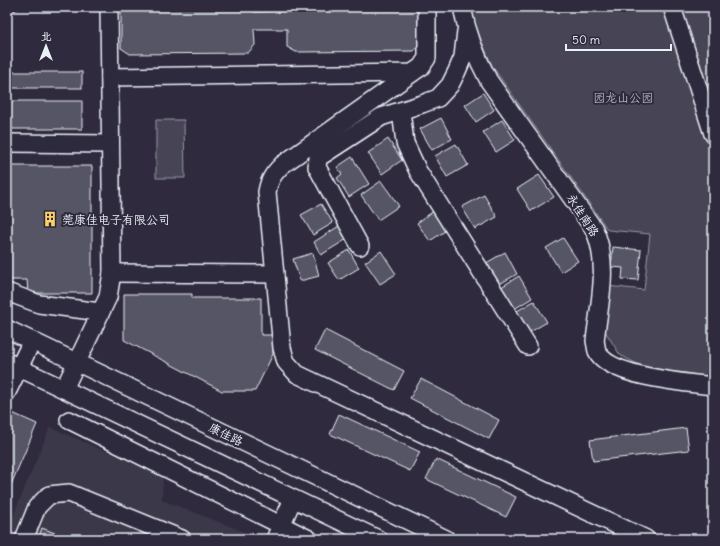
<svg xmlns="http://www.w3.org/2000/svg" width="720" height="546" font-family="Delius,'LXGW WenKai TC',sans-serif">
  <style>
    .built { fill: #3b3749 }
    .green { fill: #464455; stroke: #979aa6 }
    .building { fill: #575565; stroke: #e8f1f8 }
    .lines { fill: none; stroke-linecap: round; stroke-linejoin: round }
    .minor-casing { stroke: #e8f1f8; stroke-width: 20 }
    .minor { stroke: #2f2a3d; stroke-width: 17 }
    .labels { text-anchor: middle; dominant-baseline: central; stroke-width: 4; stroke-linejoin: round; paint-order: stroke }
    .park-label { font-size: 12px; fill: #afb4bf; stroke: #2f2a3d }
    .street-label { font-size: 12px; fill: #e8f1f8; stroke: #2f2a3d }
    .poi-label { font-size: 12px; fill: #e8f1f8; stroke: #2f2a3d; text-anchor: start }
  </style>
  <rect width="100%" height="100%" fill="#2f2a3d"/>
  <filter id="ink" filterUnits="userSpaceOnUse"><feTurbulence type="fractalNoise" baseFrequency=".025" numOctaves="2"/><feDisplacementMap in="SourceGraphic" scale="8" xChannelSelector="R" yChannelSelector="G"/><feConvolveMatrix kernelMatrix="1 2 1 2 8 2 1 2 1" color-interpolation-filters="sRGB"/></filter>
  <g filter="url(#ink)">
    <!-- built -->
    <path class="built" d="M 50,427 L 163,476 L 162,500 L 263,539 L 7,539 L 7,530 Z"/>
    <!-- green -->
    <g class="green">
      <path d="M 470,7 L 713,7 L 713,378 L 653,372 L 620,355 L 603,328 L 607,286 L 644,290 L 650,234 L 608,230 L 492,66 L 470,13 Z"/>
      <path d="M 156,120 L 184,120 L 185,178 L 156,178 Z"/>
    </g>
    <!-- building -->
    <g class="building">
      <path d="M 7,7 L 22,7 L 7,14 Z"/>
      <path d="M 121,7 L 254,7 L 254,12 L 287,11 L 287,7 L 420,7 L 420,44 L 414,51 L 296,52 L 287,47 L 287,29 L 254,29 L 255,45 L 248,53 L 130,54 L 121,48 Z"/>
      <rect x="7" y="72" width="75" height="16"/>
      <path d="M 483,93 L 494,110 L 476,122 L 465,105 Z"/>
      <rect x="7" y="101" width="75" height="28"/>
      <path d="M 441,118 L 452,139 L 432,150 L 420,129 Z"/>
      <path d="M 502,120 L 515,140 L 496,152 L 483,132 Z"/>
      <path d="M 388,139 L 402,160 L 382,174 L 368,153 Z"/>
      <path d="M 456,144 L 468,165 L 447,177 L 435,156 Z"/>
      <path d="M 352,157 L 369,184 L 349,197 L 337,178 L 342,174 L 337,167 Z"/>
      <path d="M 7,166 L 92,166 L 92,293 L 28,293 L 27,280 L 7,280 Z"/>
      <path d="M 539,175 L 554,197 L 531,211 L 517,189 Z"/>
      <path d="M 381,181 L 399,206 L 378,220 L 361,195 Z"/>
      <path d="M 484,195 L 497,217 L 475,229 L 462,207 Z"/>
      <path d="M 321,204 L 333,223 L 313,235 L 301,215 Z"/>
      <path d="M 435,210 L 448,229 L 430,241 L 417,223 Z"/>
      <path d="M 339,226 L 347,239 L 321,255 L 314,242 Z"/>
      <path d="M 563,238 L 578,261 L 561,272 L 546,248 Z"/>
      <path d="M 613,247 L 641,250 L 638,280 L 622,279 L 623,268 L 611,267 Z"/>
      <path d="M 349,250 L 359,268 L 339,280 L 328,263 Z"/>
      <path d="M 381,251 L 396,274 L 380,284 L 365,262 Z"/>
      <path d="M 505,252 L 517,274 L 496,286 L 483,265 Z"/>
      <path d="M 313,253 L 319,276 L 300,281 L 293,259 Z"/>
      <path d="M 519,276 L 532,298 L 511,311 L 498,289 Z"/>
      <path d="M 124,294 L 192,294 L 192,298 L 261,298 L 261,335 L 273,335 L 273,354 L 255,391 L 222,391 L 124,340 Z"/>
      <path d="M 534,301 L 547,322 L 525,335 L 512,314 Z"/>
      <path d="M 325,330 L 404,371 L 394,390 L 315,350 Z"/>
      <path d="M 421,379 L 499,420 L 489,439 L 410,398 Z"/>
      <path d="M 10,412 L 37,424 L 7,494 L 7,418 Z"/>
      <path d="M 339,414 L 420,452 L 410,471 L 330,434 Z"/>
      <path d="M 686,428 L 689,450 L 593,461 L 590,440 Z"/>
      <path d="M 436,459 L 516,497 L 506,517 L 426,479 Z"/>
      <path d="M 42,528 L 70,539 L 38,539 Z"/>
    </g>
    <g class="lines">
      <!-- minor casing -->
      <g class="minor-casing">
        <g id="minor">
          <path d="M 462,7 C 467,34 476,57 489,81 L 594,229 C 610,264 599,304 595,341 C 596,344 596,348 597,351 C 608,377 688,383 713,386"/>
          <path d="M 672,7 L 713,134"/>
          <path d="M 412,73 L 282,165 C 273,174 269,180 267,192 L 282,348 L 286,362 L 297,374 L 646,539"/>
          <path d="M 110,77 L 412,73 L 421,67 L 427,58 L 427,7"/>
          <path d="M 401,111 L 405,143 L 418,171 L 528,346"/>
          <path d="M 7,143 L 110,144"/>
          <path d="M 360,246 L 317,167 L 318,158 L 381,117 L 422,104 L 438,98 L 450,85 L 457,71 L 463,57 L 466,31"/>
          <path d="M 112,273 L 275,274"/>
          <path d="M 7,292 L 39,304 L 100,312"/>
          <path d="M 7,329 L 446,539"/>
          <path d="M 7,362 L 378,539"/>
          <path d="M 64,389 L 108,297 L 112,273 L 109,7"/>
          <path d="M 7,392 L 32,341"/>
          <path d="M 69,420 L 309,539"/>
          <path d="M 24,539 L 37,507 L 49,495 L 69,493 L 182,539"/>
          <path d="M 275,539 L 293,499"/>
        </g>
      </g>
      <!-- minor -->
      <use href="#minor" class="minor"/>
    </g>
  </g>
  <!-- icons -->
  <defs>
    <g id="building-bare" transform="scale(1.2)"><path d="M-4-6H4V6H1V3H-1V6H-4ZM-2.5-4.3h1.7v1.8h-1.7ZM.8-4.3h1.7v1.8H.8ZM-2.5-1h1.7V.8h-1.7ZM.8-1h1.7V.8H.8Z" fill="#ffd166" stroke="#2f2a3d" stroke-width="2.5" paint-order="stroke"/></g>
  </defs>
  <g fill-rule="evenodd">
    <use href="#building-bare" x="50" y="219"/>
  </g>
  <g class="labels">
    <!-- park labels -->
    <g class="park-label">
      <text x="623" y="97">园龙山公园</text>
    </g>
    <!-- street labels -->
    <g class="street-label">
      <text transform="translate(583 215) rotate(57)">永佳南路</text>
      <text transform="translate(226 434) rotate(26)">康佳路</text>
    </g>
    <!-- poi labels -->
    <g class="poi-label">
      <text x="62" y="219">莞康佳电子有限公司</text>
    </g>
  </g>
  <!-- margin -->
  <rect width="720" height="546" fill="none" stroke="#2f2a3d" stroke-width="24"/>
  <rect x="12" y="12" width="696" height="522" fill="none" stroke="#e8f1f8" stroke-width="1.5" filter="url(#ink)"/>
  <!-- north arrow -->
  <g transform="translate(46 46)" stroke="#2f2a3d" stroke-width="3" paint-order="stroke">
  <path d="M0-3L7 15L0 10L-7 15Z" fill="#e8f1f8"/>
  <text y="-6" font-size="11" font-weight="bold" text-anchor="middle" fill="#e8f1f8">北</text>
  </g>
  <!-- scale -->
  <path d="M566 44v6h105v-6" fill="none" stroke="#e8f1f8" stroke-width="2"/>
  <text x="572" y="44" font-size="12" fill="#e8f1f8" stroke="#2f2a3d" stroke-width="3" paint-order="stroke">50 m</text>
</svg>
